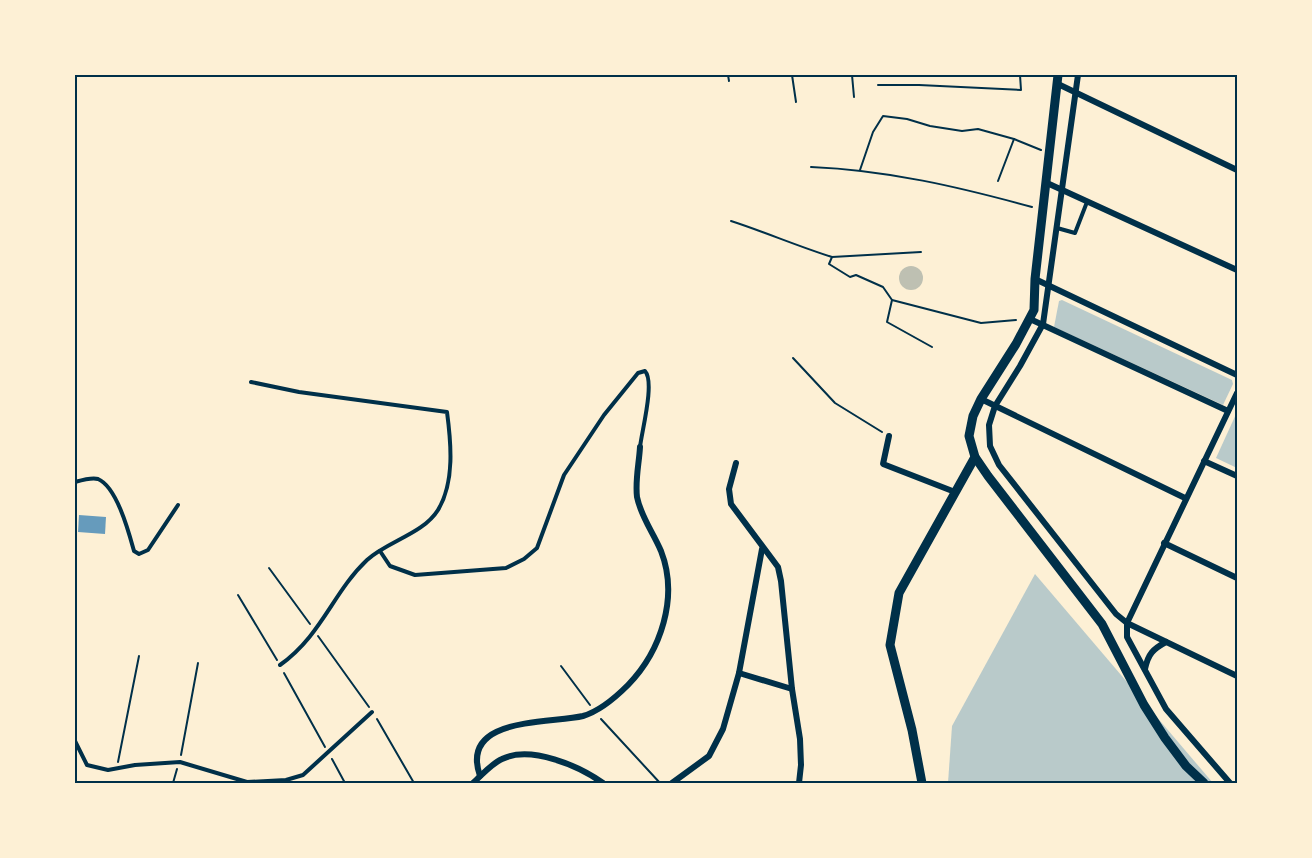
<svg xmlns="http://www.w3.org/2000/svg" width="1312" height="858" font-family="Roboto,sans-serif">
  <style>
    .green { fill: #b9caca }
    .water { fill: #669bbc }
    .building { fill: #bec0b2 }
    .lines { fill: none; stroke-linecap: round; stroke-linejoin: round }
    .path { stroke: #003049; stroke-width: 2 }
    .service { stroke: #003049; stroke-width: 4 }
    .minor { stroke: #003049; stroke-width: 6 }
    .tertiary { stroke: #003049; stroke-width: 9 }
    .neatline { fill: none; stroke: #003049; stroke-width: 2 }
  </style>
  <rect width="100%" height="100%" fill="#fdf0d5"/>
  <!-- green -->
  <g class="green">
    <path d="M 1062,300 L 1232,380 L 1233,384 L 1223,405 L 1054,327 L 1059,301 Z"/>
    <path d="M 1237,412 L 1237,468 L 1216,458 Z"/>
    <path d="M 1035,574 L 1213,783 L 948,783 L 952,726 Z"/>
  </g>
  <!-- water -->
  <path class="water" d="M 79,515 L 106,517 L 105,534 L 78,532 Z"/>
  <!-- building -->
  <circle class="building" cx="911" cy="278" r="12"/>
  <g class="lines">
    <!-- path -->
    <g class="path">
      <path d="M 728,75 L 729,81"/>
      <path d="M 792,75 L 796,102"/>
      <path d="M 852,75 L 854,97"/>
      <path d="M 878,85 L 919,85 L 1021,90 L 1020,75"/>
      <path d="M 811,167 C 887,170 959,187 1032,207"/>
      <path d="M 860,170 L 873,132 L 883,116 L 907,119 L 930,126 L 962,131 L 978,129 L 1014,139 L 1041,150"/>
      <path d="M 998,181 L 1014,139"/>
      <path d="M 731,221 C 765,232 797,246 832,257 L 829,264 L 850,277 L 856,275 L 883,287 L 892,300 L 981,323 L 1016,320"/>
      <path d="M 832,257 L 921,252"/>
      <path d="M 892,300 L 887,322 L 932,347"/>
      <path d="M 793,358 L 835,403 L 882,432"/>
      <path d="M 269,568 L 310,624"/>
      <path d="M 238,595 L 277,660"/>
      <path d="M 318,636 L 369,707"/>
      <path d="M 561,666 L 590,705"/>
      <path d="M 284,673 L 325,747"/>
      <path d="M 377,719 L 414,783"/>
      <path d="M 601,719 L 660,783"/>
      <path d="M 181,755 L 198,663"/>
      <path d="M 332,759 L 345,783"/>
      <path d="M 118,762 L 139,656"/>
      <path d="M 173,783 L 177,769"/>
    </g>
    <!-- service -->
    <g class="service">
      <path d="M 1057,228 L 1075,233 L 1087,202"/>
      <path d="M 251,382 L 299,392 L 447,412 C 451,442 455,482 438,510 C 423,534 388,541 367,560 C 333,592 322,635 280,665"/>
      <path d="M 75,482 C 82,480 92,477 98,479 C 117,487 129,533 134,551 L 139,554 L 148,550 L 178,505"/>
      <path d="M 380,551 L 390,566 L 415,575 L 506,568 L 524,559 L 537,548 L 564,475 L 604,415 L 638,373 L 645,371 C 655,382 642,430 640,447"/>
      <path d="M 75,741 L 87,765 L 108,770 L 135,765 L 180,762 L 247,782 L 286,780 L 303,775 L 372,712"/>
    </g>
    <!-- minor -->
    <g class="minor">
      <path d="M 1078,75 L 1043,324 L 1020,366 L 995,406 L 989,425 L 990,446 L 999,465 L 1116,614 L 1127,623 L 1237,676"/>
      <path d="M 1058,84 L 1237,170"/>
      <path d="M 1047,183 L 1237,270"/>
      <path d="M 1035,279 L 1237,375"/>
      <path d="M 1030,319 L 1228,411"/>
      <path d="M 981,399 L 1185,498"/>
      <path d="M 889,436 L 883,464 L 955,492"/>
      <path d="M 1204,461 L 1237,476"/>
      <path d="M 736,463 L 729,489 L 731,504 L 778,567 L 781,581 L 792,689 L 800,739 L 801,765 L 799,783"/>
      <path d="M 1164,543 L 1237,578"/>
      <path d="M 1145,669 C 1148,654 1153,649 1166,642"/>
      <path d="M 739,673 L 792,689"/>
      <path d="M 480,776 C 459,716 550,724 583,716 C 600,711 615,698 628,685 C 661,651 679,597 661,551 C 653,532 641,517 637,497 C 635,480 639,464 640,447"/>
      <path d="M 473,783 C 482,775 491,764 502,759 C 531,745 579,766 603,783"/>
      <path d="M 672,783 L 709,756 L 723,729 L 739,673 L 762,549"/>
      <path d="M 1230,783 L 1166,709 L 1127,637 L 1127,623 L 1237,393"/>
    </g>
    <!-- tertiary -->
    <g class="tertiary">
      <path d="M 1058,75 L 1035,279 L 1034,310 L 1016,344 L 981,399 L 973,416 L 969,436 L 975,457 L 988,476 L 1102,624 L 1144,705 L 1165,738 L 1186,766 L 1204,783"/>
      <path d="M 922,783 L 912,730 L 890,645 L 899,593 L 975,457"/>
    </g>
  </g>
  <!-- border -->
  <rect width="1312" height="858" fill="none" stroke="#fdf0d5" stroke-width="153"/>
  <rect x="76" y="76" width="1160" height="706" class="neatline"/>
</svg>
